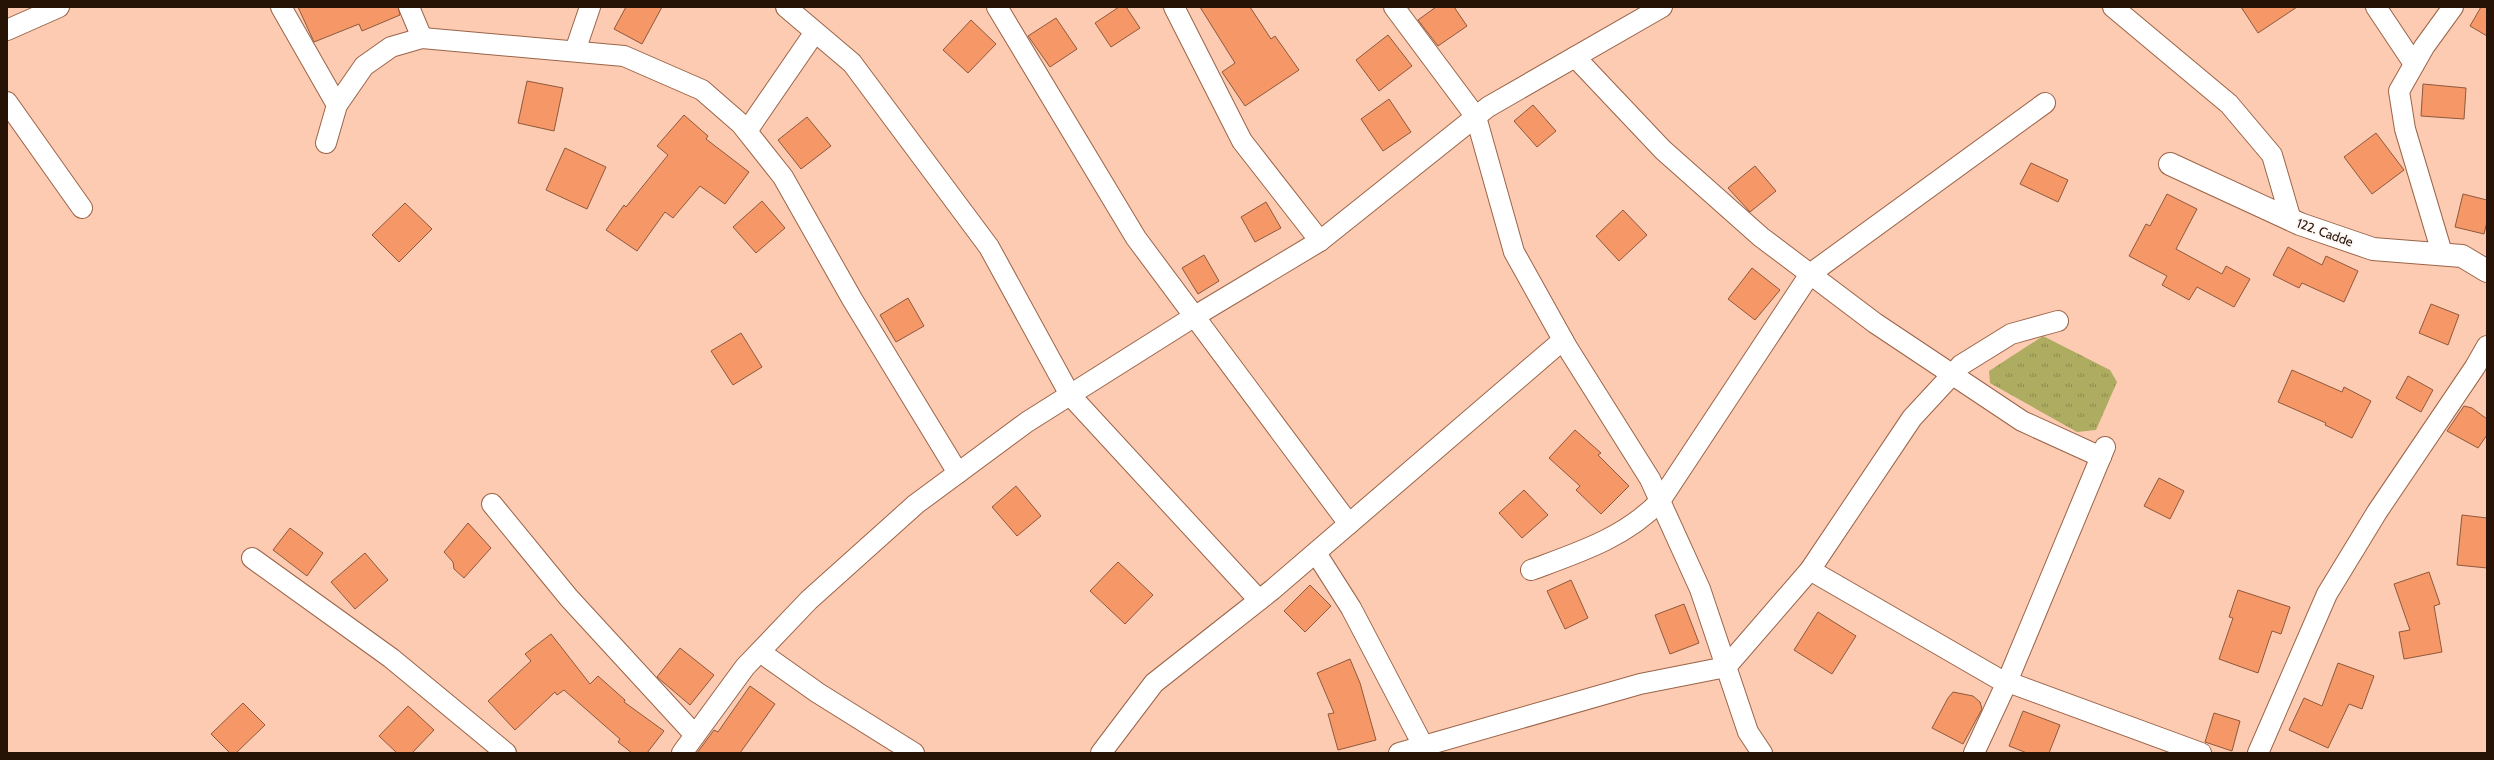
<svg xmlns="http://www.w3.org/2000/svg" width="2494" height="760" font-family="Cabin,sans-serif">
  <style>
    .park { fill: url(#park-tufts) }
    .building { fill: #f59766; stroke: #8f593d }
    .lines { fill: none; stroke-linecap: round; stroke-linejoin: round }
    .minor-casing { stroke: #9b6448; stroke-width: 22 }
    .tertiary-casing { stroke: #9b6448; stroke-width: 24 }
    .minor { stroke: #fff; stroke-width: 20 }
    .tertiary { stroke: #fff; stroke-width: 22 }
    .labels { text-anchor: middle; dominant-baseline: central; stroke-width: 3.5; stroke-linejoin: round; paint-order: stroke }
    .street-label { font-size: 13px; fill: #271206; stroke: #fdf6f3 }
  </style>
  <defs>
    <pattern id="park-tufts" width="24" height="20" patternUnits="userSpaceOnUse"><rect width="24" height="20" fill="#aeac61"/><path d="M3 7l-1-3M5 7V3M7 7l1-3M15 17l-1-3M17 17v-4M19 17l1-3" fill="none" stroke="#8e8b4e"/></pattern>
  </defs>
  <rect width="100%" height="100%" fill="#fdcbb2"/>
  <!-- park -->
  <path class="park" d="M 2043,336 L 2110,370 L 2117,382 L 2096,430 L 2077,432 L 1990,383 L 1989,371 Z"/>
  <!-- building -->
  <g class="building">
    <path d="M 298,7 L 398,7 L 400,15 L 362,31 L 359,24 L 314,42 Z"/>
    <path d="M 626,7 L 662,7 L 642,44 L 614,29 Z"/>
    <path d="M 1119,7 L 1126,7 L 1140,28 L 1111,47 L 1095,23 Z"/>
    <path d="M 1200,7 L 1250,7 L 1271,39 L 1275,36 L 1299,70 L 1245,106 L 1222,72 L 1235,63 Z"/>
    <path d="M 1436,7 L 1454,7 L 1467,26 L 1438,46 L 1418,20 Z"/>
    <path d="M 2241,7 L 2297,7 L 2258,33 Z"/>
    <path d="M 2481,7 L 2487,7 L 2487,36 L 2470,26 Z"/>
    <path d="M 1056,18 L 1077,49 L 1050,67 L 1028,36 Z"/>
    <path d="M 971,20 L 996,44 L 968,73 L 943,50 Z"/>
    <path d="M 1388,35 L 1412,66 L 1379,91 L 1356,60 Z"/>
    <path d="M 527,81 L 563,88 L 554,131 L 518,123 Z"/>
    <path d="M 2423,84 L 2466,88 L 2464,119 L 2421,116 Z"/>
    <path d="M 1389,99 L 1411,132 L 1383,151 L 1361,119 Z"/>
    <path d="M 1533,105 L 1556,131 L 1537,147 L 1514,121 Z"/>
    <path d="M 684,115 L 708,136 L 706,139 L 749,172 L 725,204 L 700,186 L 673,218 L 665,212 L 637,251 L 606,230 L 624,205 L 626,207 L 668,155 L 657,146 Z"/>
    <path d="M 807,117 L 831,146 L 801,169 L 778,140 Z"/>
    <path d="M 2376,133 L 2404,170 L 2372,194 L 2344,157 Z"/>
    <path d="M 565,148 L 606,167 L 587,209 L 546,190 Z"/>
    <path d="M 2031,163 L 2068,180 L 2058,202 L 2020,184 Z"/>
    <path d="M 1755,166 L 1776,191 L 1750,212 L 1728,188 Z"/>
    <path d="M 2167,194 L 2197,209 L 2176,249 L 2222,274 L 2226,266 L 2250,279 L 2234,307 L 2197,287 L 2189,300 L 2162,285 L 2167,276 L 2129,256 L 2146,224 L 2150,226 Z"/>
    <path d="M 2463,194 L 2487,200 L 2487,222 L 2484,234 L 2455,227 Z"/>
    <path d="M 762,201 L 785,228 L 756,253 L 733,227 Z"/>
    <path d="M 1266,202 L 1281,228 L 1255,242 L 1241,217 Z"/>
    <path d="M 405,203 L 432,229 L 399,262 L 372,235 Z"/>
    <path d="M 1623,210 L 1647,235 L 1619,261 L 1596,236 Z"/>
    <path d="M 2288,247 L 2322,265 L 2326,256 L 2358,271 L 2344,302 L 2302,283 L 2299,288 L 2273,275 Z"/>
    <path d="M 1204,255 L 1219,281 L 1198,294 L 1182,268 Z"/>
    <path d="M 1752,268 L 1780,290 L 1755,320 L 1728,299 Z"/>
    <path d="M 908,298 L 924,326 L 896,342 L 880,315 Z"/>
    <path d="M 2431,304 L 2459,315 L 2448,345 L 2419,333 Z"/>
    <path d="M 741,333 L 762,367 L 733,385 L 711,351 Z"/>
    <path d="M 2292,370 L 2342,392 L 2344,387 L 2371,401 L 2352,438 L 2325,425 L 2326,423 L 2278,402 Z"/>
    <path d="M 2408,376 L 2433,390 L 2421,412 L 2396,398 Z"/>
    <path d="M 2464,406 L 2472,408 L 2487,419 L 2487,435 L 2478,448 L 2447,431 Z"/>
    <path d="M 1575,430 L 1601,453 L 1598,455 L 1629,486 L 1601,514 L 1576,490 L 1580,486 L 1549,458 Z"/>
    <path d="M 2159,478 L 2184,491 L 2170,519 L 2144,506 Z"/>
    <path d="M 1016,486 L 1041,516 L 1017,536 L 992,507 Z"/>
    <path d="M 1524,490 L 1548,515 L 1522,538 L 1499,513 Z"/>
    <path d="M 2462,515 L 2487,518 L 2487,568 L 2457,565 Z"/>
    <path d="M 468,523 L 491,548 L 464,578 L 454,569 L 453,562 L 444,552 Z"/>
    <path d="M 290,528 L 323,553 L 307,576 L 273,550 Z"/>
    <path d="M 365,553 L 388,580 L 355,609 L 331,582 Z"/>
    <path d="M 1118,562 L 1153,595 L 1125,624 L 1090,591 Z"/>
    <path d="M 2429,572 L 2440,604 L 2434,606 L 2442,652 L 2404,659 L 2399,632 L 2410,630 L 2394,584 Z"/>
    <path d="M 1571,580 L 1588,618 L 1565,629 L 1547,591 Z"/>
    <path d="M 1310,585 L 1331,606 L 1305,632 L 1284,611 Z"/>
    <path d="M 2238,590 L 2290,607 L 2281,634 L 2272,631 L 2258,673 L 2219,659 L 2233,618 L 2229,617 Z"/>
    <path d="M 1684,604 L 1699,643 L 1670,654 L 1655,615 Z"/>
    <path d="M 1818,612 L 1856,636 L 1832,674 L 1794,650 Z"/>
    <path d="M 551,634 L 590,684 L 598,676 L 625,700 L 624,702 L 664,731 L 647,753 L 632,753 L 618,742 L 620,739 L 564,690 L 557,695 L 555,692 L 515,730 L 488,701 L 531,661 L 525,654 Z"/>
    <path d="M 680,648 L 714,675 L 690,705 L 657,677 Z"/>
    <path d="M 1350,659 L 1360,683 L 1376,740 L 1338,750 L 1328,714 L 1334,713 L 1317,673 Z"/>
    <path d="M 2338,663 L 2374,676 L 2362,709 L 2349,704 L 2328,748 L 2289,730 L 2304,698 L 2322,706 Z"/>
    <path d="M 750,686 L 775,704 L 740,753 L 697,753 L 714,730 L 718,732 Z"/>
    <path d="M 1953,692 L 1973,696 L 1980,702 L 1982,709 L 1963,744 L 1932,728 L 1948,698 Z"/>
    <path d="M 243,703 L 265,725 L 236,753 L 230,753 L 211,734 Z"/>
    <path d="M 408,706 L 434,730 L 412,753 L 397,753 L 379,736 Z"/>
    <path d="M 2023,711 L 2060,725 L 2049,753 L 2027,753 L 2009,746 Z"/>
    <path d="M 2214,713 L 2240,721 L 2232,751 L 2205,742 Z"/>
  </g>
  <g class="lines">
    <!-- minor casing -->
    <g class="minor-casing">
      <g id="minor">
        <path d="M 281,7 L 337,105"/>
        <path d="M 409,7 L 422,38"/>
        <path d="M 786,7 L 852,63 L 989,247 L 1070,395 L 1259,600"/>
        <path d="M 997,7 L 1136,238 L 1349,524"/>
        <path d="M 1174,7 L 1242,141 L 1320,241"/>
        <path d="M 1394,7 L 1476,117 L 1514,252 L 1567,347 L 1650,479 L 1700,589 L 1748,732 L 1762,753"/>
        <path d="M 2113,7 L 2229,104 L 2272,155 L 2291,220"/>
        <path d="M 2376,7 L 2414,64"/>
        <path d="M 7,30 L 59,7"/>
        <path d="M 575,51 L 590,7"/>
        <path d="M 1575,57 L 1663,150 L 1761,237 L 1875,323 L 2022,421 L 2101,457"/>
        <path d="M 7,102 L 82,208"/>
        <path d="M 747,131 L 815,32"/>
        <path d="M 326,143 L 337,105 L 364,66 L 391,47 L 422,38 L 624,56 L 702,90 L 741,124 L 783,177 L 852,299 L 958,473"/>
        <path d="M 2442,253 L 2405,129 L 2399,91 L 2424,47 L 2453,7"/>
        <path d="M 492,504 L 569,598 L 695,735"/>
        <path d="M 1316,553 L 1351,608 L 1427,753"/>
        <path d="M 252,558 L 391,658 L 506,753"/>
        <path d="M 1531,570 C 1577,553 1625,538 1660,501 L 1810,274 L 2045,103"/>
        <path d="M 1810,570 L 1997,678 L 2201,753"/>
        <path d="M 760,652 L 818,693 L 914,753"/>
        <path d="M 682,753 L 745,667 L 809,600 L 916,504 L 1027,422 L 1195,316 L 1320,241 L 1488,107 L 1662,7"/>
        <path d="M 1101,753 L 1154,683 L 1272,590 L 1563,340"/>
        <path d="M 1399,753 L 1640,684 L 1726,667 L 1810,570 L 1912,418 L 1961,365 L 2011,334 L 2058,321"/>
        <path d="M 1974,753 L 2007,682 L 2105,447"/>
        <path d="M 2258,753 L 2327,594 L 2377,512 L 2475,367 L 2487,346"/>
      </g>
    </g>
    <!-- tertiary casing -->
    <g class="tertiary-casing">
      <path id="tertiary" d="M 2170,164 L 2300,224 L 2373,249 L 2462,256 L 2487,271"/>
    </g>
    <!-- minor -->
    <use href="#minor" class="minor"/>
    <!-- tertiary -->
    <use href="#tertiary" class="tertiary"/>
  </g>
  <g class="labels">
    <!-- street labels -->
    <g class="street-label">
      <text transform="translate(2325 232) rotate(20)">122. Cadde</text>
    </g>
  </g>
  <!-- border -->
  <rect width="2494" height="760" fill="none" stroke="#271206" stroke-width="16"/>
</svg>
